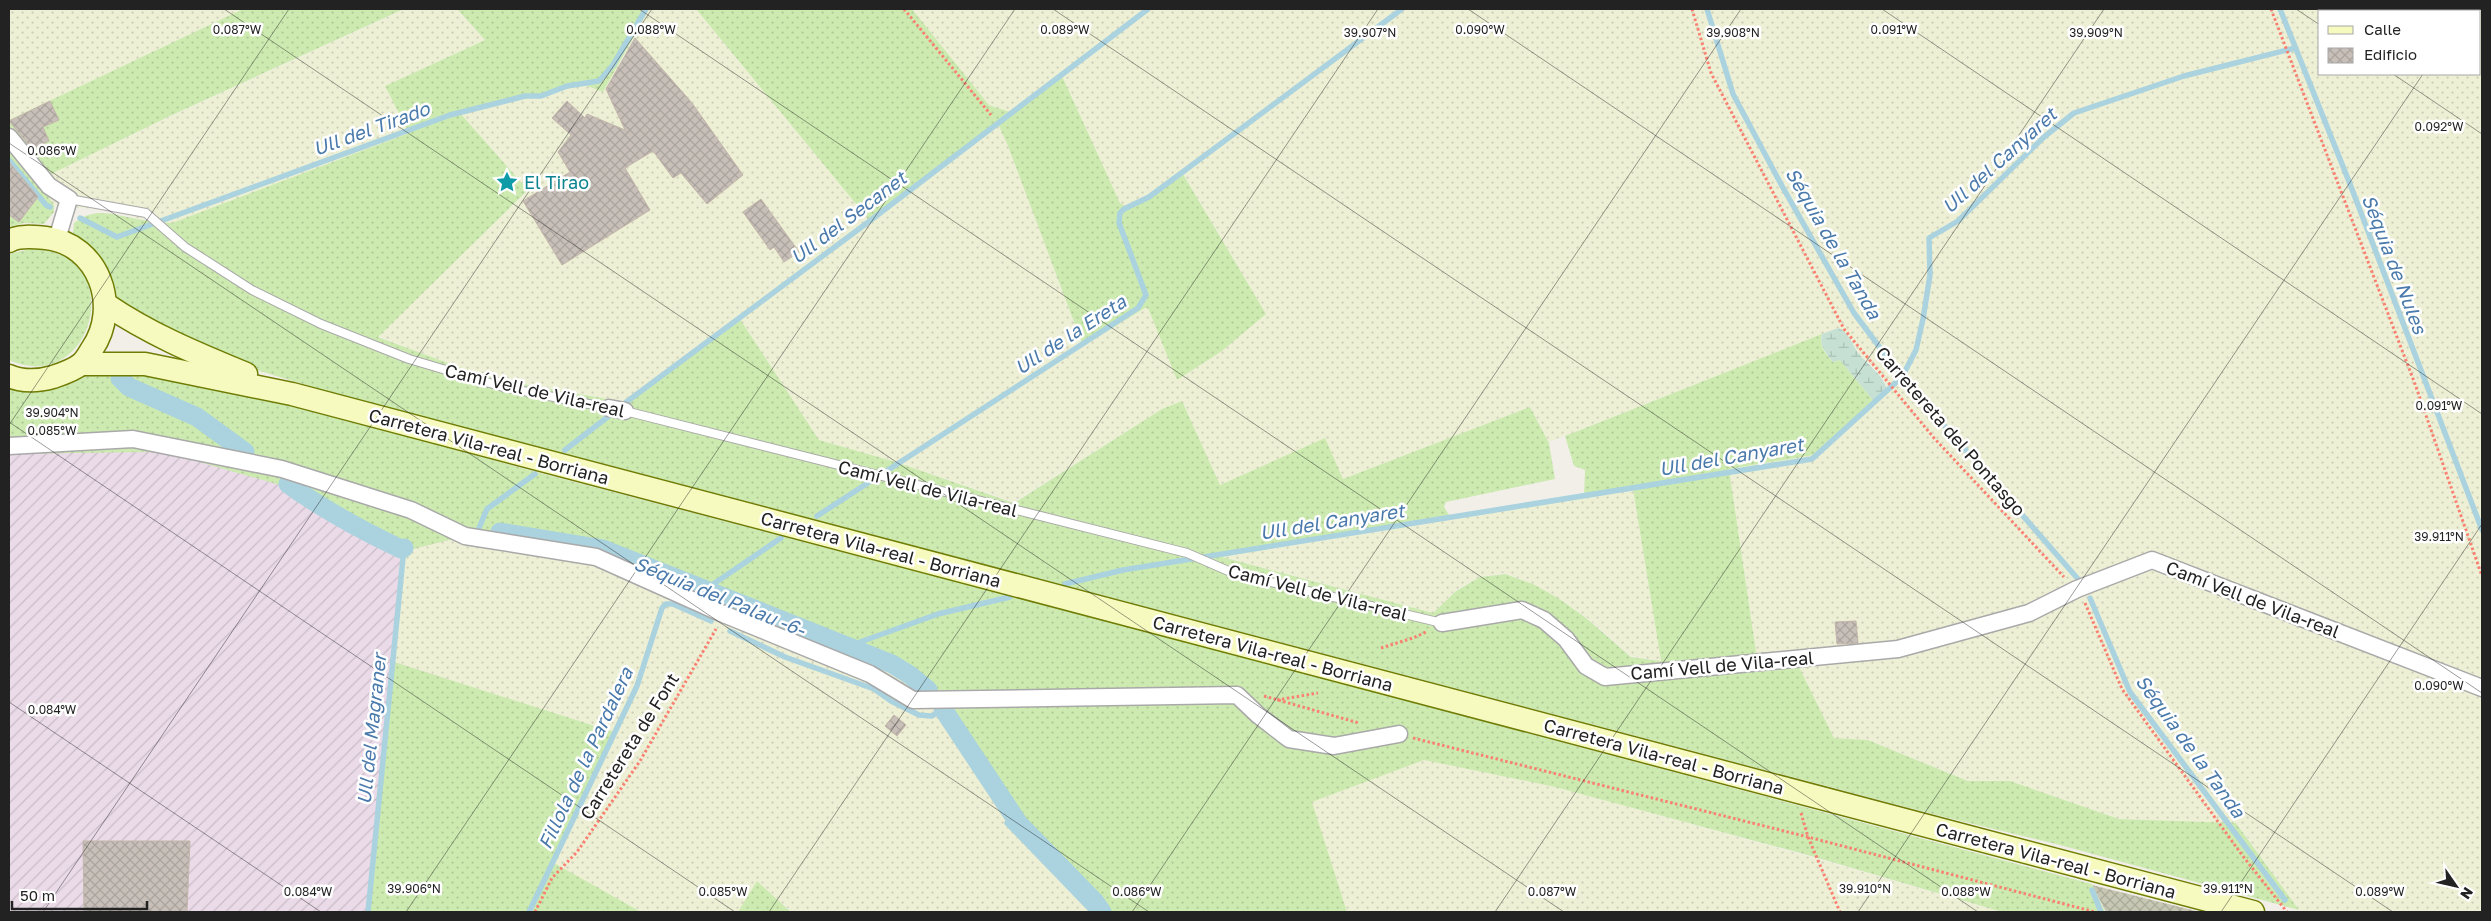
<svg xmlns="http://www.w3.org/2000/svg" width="2491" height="921" font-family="'Golos Text',sans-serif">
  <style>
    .industrial { fill: url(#industrial-furrows) }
    .construction { fill: url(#construction-cross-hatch) }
    .farmland { fill: url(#farmland-dots); fill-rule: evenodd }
    .grass { fill: url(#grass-dots) }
    .wetland { fill: url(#wetland-marsh) }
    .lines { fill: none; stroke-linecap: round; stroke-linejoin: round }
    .stream { stroke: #aad3df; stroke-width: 5.5 }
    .canal { stroke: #aad3df; stroke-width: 19 }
    .building { fill: url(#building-cross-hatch); stroke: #c4b6ab }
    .lane-casing { stroke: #a9a9a9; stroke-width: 10 }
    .street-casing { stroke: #a9a9a9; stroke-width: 19 }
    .secondary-casing { stroke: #707d05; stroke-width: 25 }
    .path { stroke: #fa8072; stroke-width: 3; stroke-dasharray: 2.5 2.5; stroke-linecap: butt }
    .lane { stroke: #fff; stroke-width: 8 }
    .street { stroke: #fff; stroke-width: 16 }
    .secondary { stroke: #f7fabf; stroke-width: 22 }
    .ticks { fill: none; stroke: #222; stroke-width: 1; stroke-opacity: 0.45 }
    .labels { text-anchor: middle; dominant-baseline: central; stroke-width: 5; stroke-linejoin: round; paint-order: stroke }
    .culture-label { font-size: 18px; fill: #0d838f; stroke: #fff; text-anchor: start }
    .street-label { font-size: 18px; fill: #222; stroke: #fff }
    .water-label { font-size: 19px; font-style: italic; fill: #4a7aab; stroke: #fff }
    .ticks-label { font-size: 12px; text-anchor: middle; fill: #222; stroke: #fff; stroke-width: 5; stroke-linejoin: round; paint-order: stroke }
  </style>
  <defs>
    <pattern id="industrial-furrows" width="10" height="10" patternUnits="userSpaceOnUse" patternTransform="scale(1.25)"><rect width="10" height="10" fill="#ebdbe8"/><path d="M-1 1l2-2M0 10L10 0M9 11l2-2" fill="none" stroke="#c9bcc7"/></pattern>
    <pattern id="construction-cross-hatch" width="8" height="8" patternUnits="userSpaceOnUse" patternTransform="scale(1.25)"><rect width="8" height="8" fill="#c7c7b4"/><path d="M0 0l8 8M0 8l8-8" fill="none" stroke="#abab9a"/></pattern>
    <pattern id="farmland-dots" width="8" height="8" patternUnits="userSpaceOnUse" patternTransform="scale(1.25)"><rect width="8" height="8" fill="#eef0d5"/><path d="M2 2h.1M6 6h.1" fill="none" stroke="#ccceb7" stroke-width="1.8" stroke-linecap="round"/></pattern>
    <pattern id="grass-dots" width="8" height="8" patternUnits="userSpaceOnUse" patternTransform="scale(1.25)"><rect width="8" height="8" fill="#cdebb0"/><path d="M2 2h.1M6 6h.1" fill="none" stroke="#b0c997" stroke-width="1.8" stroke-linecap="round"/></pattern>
    <pattern id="wetland-marsh" width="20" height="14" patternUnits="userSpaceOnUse" patternTransform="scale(1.25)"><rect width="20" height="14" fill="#c6e0d4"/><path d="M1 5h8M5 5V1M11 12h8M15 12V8" fill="none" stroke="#aac0b6"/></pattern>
    <pattern id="building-cross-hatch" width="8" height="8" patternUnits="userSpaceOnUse" patternTransform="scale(1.25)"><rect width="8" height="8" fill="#c7bfb8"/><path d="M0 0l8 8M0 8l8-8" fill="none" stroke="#aba49e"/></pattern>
  </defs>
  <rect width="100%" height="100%" fill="#f2efe9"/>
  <!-- industrial -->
  <path class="industrial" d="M 9,387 L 42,398 L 477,458 L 421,912 L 9,912 Z"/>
  <!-- construction -->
  <path class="construction" d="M 2092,885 L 2200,912 L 2106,912 Z"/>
  <!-- farmland -->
  <g class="farmland">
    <path d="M 9,9 L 243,9 L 9,120 Z"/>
    <path d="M 405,9 L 456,9 L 485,40 L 385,86 L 409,133 L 172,223 L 137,218 L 113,211 L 54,205 L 37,181 L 171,116 Z"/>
    <path d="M 649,9 L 696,9 L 870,221 L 998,124 L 1008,146 L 1083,346 L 1145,308 L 1148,308 L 1177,380 L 1222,351 L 1266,314 L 1184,175 L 1150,197 L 1129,208 L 1120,203 L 1062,76 L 1013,113 L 989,105 L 912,9 L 2482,9 L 2482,912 L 2309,912 L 2299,910 L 2237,823 L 2119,819 L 2010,781 L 1969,781 L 1869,740 L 1834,738 L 1798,666 L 1759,672 L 1729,469 L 1814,455 L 1887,389 L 1885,382 L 1876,370 L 1859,354 L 1848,335 L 1838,328 L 1549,442 L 1530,407 L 1343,479 L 1324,439 L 1220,485 L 1182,401 L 1162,409 L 1014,502 L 896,462 L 819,440 L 738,316 L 624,402 L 501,379 L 455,366 L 378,336 L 529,190 L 460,113 L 525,97 L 543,98 L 582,84 L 603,92 ZM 2320,11 L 2480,11 L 2480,74 L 2320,74 Z"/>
    <path d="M 1633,489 L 1661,661 L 1631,656 L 1585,616 L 1558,598 L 1533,584 L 1504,573 L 1480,577 L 1456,590 L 1433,613 L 1223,557 Z"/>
    <path d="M 485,531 L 601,551 L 848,648 L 909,677 L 944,709 L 1020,823 L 1097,902 L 1104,912 L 792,912 L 757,881 L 738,912 L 641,912 L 553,864 L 617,733 L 391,661 L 401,552 Z"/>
    <path d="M 1424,760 L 1556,787 L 1811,857 L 2001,912 L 1347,912 L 1311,802 Z"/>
  </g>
  <!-- grass -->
  <g class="grass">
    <path d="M 243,9 L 404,9 L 170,116 L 37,181 L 54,205 L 54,212 L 44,224 L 24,223 L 9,227 L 9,120 Z"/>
    <path d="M 457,9 L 649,9 L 603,92 L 582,84 L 543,97 L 525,97 L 460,113 L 528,190 L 378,337 L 456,366 L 501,380 L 624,402 L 738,316 L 819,440 L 896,462 L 1014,503 L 1162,409 L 1182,401 L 1220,485 L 1325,438 L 1343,479 L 1530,407 L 1549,443 L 1555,479 L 1446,502 L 1444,507 L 1451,518 L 1222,557 L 1433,613 L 1456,591 L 1480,577 L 1505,574 L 1533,584 L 1558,598 L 1585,617 L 1631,657 L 1661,661 L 1633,489 L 1584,496 L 1585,470 L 1574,466 L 1565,436 L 1822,334 C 1819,346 1825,353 1833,362 L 1840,360 L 1873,400 L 1814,455 L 1729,469 L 1759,672 L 1799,667 L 1834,738 L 1868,740 L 1968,781 L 2010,781 L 2119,819 L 2236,823 L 2299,910 L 2056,844 L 1936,815 L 540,447 L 369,404 L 240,365 L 120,303 C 105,266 105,258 73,233 L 74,223 C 95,206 114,215 137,219 C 148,221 160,222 172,223 L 409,133 L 385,86 L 485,40 Z"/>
    <path d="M 696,9 L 912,9 L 989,105 L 1013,113 L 1062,76 L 1120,203 L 1129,208 L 1150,198 L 1183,174 L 1266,314 L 1222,351 L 1177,380 L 1148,308 L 1145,308 L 1083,346 L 1008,146 L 998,124 L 870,221 Z"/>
    <path d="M 30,249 C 132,250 94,398 9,360 L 9,254 Z"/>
    <path d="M 114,370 L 247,392 L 540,473 L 1194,644 L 2092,884 L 2105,912 L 2002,912 L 1811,856 L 1555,787 L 1424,760 L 1312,802 L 1347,912 L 1104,912 L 1097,902 L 1020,823 L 944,708 L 909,677 L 889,666 L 601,550 L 485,531 L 401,552 L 324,513 L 287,487 L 175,455 L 148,452 L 9,454 L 9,386 L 31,392 L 49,390 L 73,383 L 94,372 Z"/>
    <path d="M 391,661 L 617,733 L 554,863 L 641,912 L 366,912 Z"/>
    <path d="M 757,881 L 791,912 L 738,912 Z"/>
  </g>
  <!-- wetland -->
  <path class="wetland" d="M 1838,328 C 1850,332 1852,346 1860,355 C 1870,367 1882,374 1887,389 L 1873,400 L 1840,360 L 1833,362 C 1826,353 1819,346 1822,334 Z"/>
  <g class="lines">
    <!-- stream -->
    <g class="stream">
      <path d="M 1707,9 L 1733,94 L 1782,186 L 1854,313 L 1902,377 L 2078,579"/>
      <path d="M 2280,9 L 2350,184 L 2482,530"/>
      <path d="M 9,160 L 46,205 L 50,207"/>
      <path d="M 80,218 L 117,237 L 450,115 L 525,96 L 541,96 L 567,86 L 599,81 L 613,65 L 646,9"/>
      <path d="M 621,406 L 867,223 L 1148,9"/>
      <path d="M 565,450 L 614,412"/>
      <path d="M 817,516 L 1138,308 L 1146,295 L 1119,223 L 1120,213 L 1124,209 L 1149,197 L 1402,9"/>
      <path d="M 479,528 L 487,509 L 535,474"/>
      <path d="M 1065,584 L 1123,570 L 1812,459 L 1902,377 L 1916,350 L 1923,319 L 1930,275 L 1929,238 L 1958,221 L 2044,137 L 2074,113 L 2184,76 L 2295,48"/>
      <path d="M 706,589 L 781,538"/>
      <path d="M 2090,598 L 2130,692 L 2285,900"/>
      <path d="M 730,631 L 785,657 L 874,689 L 891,701 L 919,715 L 932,716 L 943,709"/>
      <path d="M 849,646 L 938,614 L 1010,597"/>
      <path d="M 1007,823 L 1093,912"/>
      <path d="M 2092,890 L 2101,912"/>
      <path d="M 368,912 L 404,548"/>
      <path d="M 529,912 L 637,686 L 662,608 L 666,604 L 673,604 L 711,621"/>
    </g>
    <!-- canal -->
    <g class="canal">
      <path d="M 120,378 L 129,387 L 197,417 L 245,452"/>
      <path d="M 288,484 C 324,510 361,530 401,549 L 404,548"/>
      <path d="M 500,532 L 603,549 L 892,664 L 910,675 L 928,690"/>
      <path d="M 943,709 L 1019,824 L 1095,902 L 1102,912"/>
    </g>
  </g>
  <!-- building -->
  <g class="building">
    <path d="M 635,38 L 692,103 L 743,175 L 707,204 L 681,173 L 673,178 L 653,151 L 625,168 L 650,210 L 562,265 L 523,201 L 570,172 L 558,152 L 571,135 L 552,118 L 567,101 L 585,118 L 587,114 L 625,130 L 606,89 Z"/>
    <path d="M 50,101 L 59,120 L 43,127 L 49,141 L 32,149 L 9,121 Z"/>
    <path d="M 9,162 L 38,197 L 19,222 L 9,215 Z"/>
    <path d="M 761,199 L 799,252 L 784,262 L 774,247 L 770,250 L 743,212 Z"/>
    <path d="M 1856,621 L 1858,643 L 1837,644 L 1835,622 Z"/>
    <path d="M 894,715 L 906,725 L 897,736 L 885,726 Z"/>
    <path d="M 83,841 L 190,841 L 187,912 L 84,912 Z"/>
  </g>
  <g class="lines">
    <!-- lane casing -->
    <g class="lane-casing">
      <g id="lane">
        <path d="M 69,199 L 146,213 L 185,247 L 252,290 L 321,324 L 409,359 L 503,387 L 609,408"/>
        <path d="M 625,411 L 1187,553 L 1233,573 L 1442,623"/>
      </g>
    </g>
    <!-- street casing -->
    <g class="street-casing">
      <g id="street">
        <path d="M 9,137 L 49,186 L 69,199 L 57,239"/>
        <path d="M 609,408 L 625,411"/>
        <path d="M 9,446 L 133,439 L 282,469 L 411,510 L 465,536 L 596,557 L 721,613 L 870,674 L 913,700 L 1237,695 L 1258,715 L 1289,739 L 1334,746 L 1399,734"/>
        <path d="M 1442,623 L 1522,610 L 1544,620 L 1566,639 L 1586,666 L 1605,677 L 1898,649 L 2029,613 L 2077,589 L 2152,560 L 2482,688"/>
      </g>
    </g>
    <!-- secondary casing -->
    <g class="secondary-casing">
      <g id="secondary">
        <path d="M 9,241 C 19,235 35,237 46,238 C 99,244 121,307 92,349 C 89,354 85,361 81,364 C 74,370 62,374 53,377 C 39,381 23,382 9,376"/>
        <path d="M 107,305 C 151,335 198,354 246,374"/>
        <path d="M 82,364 L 145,364 L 292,394 L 2253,912"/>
      </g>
    </g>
    <!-- path -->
    <g class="path">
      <path d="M 904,9 L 991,115"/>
      <path d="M 1692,9 L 1711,73 L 1844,329 L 1934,438 L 2064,577"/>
      <path d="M 2271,9 L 2415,384 L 2482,576"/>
      <path d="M 2085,603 L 2122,689 L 2242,855 L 2287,912"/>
      <path d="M 1381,648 L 1413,638 L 1426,632"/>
      <path d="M 1264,696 L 1359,723"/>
      <path d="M 1277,700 L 1318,693"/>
      <path d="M 1413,738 L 1808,837 L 2095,912"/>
      <path d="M 1801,813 L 1808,837 L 1840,912"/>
      <path d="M 535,912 L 552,878 L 577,852 L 640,761 L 716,629"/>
    </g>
    <!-- lane -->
    <use href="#lane" class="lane"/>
    <!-- street -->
    <use href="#street" class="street"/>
    <!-- secondary -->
    <use href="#secondary" class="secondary"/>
  </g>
  <!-- ticks -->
  <path class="ticks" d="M 224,9 L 1564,912M 639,9 L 1978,912M 1053,9 L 2393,912M 1468,9 L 2482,693M 1882,9 L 2482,414M 2296,9 L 2320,25M 2465,11 L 2467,9M 2393,74 L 2482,134M 9,143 L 1149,912M 9,422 L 735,912M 9,425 L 289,9M 9,702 L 321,912M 43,912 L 652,9M 406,912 L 1015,9M 769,912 L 1378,9M 1132,912 L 1741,9M 1495,912 L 2104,9M 1858,912 L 2423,74M 2221,912 L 2482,524"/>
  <!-- icons -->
  <defs>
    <g id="sight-bare" transform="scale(1.725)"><path d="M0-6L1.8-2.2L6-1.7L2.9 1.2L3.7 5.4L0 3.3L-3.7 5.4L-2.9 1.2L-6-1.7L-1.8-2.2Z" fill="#0f9aa8" stroke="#fff" stroke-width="2.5" paint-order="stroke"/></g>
  </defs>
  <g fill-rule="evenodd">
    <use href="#sight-bare" x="507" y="182"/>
  </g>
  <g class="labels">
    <!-- culture labels -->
    <g class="culture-label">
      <text x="524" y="182">El Tirao</text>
    </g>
    <!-- street labels -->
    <g class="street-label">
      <text transform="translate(535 390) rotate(13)">Camí Vell de Vila-real</text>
      <text transform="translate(1951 431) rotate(49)">Carretereta del Pontasgo</text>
      <text transform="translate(489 446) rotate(15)">Carretera Vila-real - Borriana</text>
      <text transform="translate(928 488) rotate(14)">Camí Vell de Vila-real</text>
      <text transform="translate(881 549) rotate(15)">Carretera Vila-real - Borriana</text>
      <text transform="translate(1318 592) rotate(14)">Camí Vell de Vila-real</text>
      <text transform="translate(2253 599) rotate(21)">Camí Vell de Vila-real</text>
      <text transform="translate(1273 653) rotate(15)">Carretera Vila-real - Borriana</text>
      <text transform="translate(1722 665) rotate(-5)">Camí Vell de Vila-real</text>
      <text transform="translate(629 746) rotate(-58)">Carretereta de Font</text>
      <text transform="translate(1664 756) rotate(15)">Carretera Vila-real - Borriana</text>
      <text transform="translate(2056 860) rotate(15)">Carretera Vila-real - Borriana</text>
    </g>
    <!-- water labels -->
    <g class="water-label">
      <text transform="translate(371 128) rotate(-20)">Ull del Tirado</text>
      <text transform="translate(1999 160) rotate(-42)">Ull del Canyaret</text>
      <text transform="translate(848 217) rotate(-37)">Ull del Secanet</text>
      <text transform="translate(1834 243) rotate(60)">Séquia de la Tanda</text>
      <text transform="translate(2395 264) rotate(69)">Séquia de Nules</text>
      <text transform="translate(1070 334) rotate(-33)">Ull de la Ereta</text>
      <text transform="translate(1731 456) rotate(-10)">Ull del Canyaret</text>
      <text transform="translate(1332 521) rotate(-9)">Ull del Canyaret</text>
      <text transform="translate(720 596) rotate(22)">Séquia del Palau -6-</text>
      <text transform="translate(371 729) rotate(-84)">Ull del Magraner</text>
      <text transform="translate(2191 746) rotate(54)">Séquia de la Tanda</text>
      <text transform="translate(585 758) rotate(-65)">Fillola de la Pardalera</text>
    </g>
  </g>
  <g class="ticks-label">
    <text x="237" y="34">0.087°W</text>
    <text x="651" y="34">0.088°W</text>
    <text x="1065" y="34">0.089°W</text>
    <text x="1480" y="34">0.090°W</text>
    <text x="1894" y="34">0.091°W</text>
    <text x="1370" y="37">39.907°N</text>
    <text x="1733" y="37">39.908°N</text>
    <text x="2096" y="37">39.909°N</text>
    <text x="2439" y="131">0.092°W</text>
    <text x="52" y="155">0.086°W</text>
    <text x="2439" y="410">0.091°W</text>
    <text x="52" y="417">39.904°N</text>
    <text x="52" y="435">0.085°W</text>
    <text x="2439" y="541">39.911°N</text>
    <text x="2439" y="690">0.090°W</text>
    <text x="52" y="714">0.084°W</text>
    <text x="414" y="893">39.906°N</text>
    <text x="1865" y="893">39.910°N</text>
    <text x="2228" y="893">39.911°N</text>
    <text x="308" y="896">0.084°W</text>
    <text x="723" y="896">0.085°W</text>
    <text x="1137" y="896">0.086°W</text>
    <text x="1552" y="896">0.087°W</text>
    <text x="1966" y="896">0.088°W</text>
    <text x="2380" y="896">0.089°W</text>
  </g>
  <!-- border -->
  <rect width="2491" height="921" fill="none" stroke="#222222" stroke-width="20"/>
  <!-- legend -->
  <rect x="2318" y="10" width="162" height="65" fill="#ffffff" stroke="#a7a7a7"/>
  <rect x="2328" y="26" width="25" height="8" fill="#f7fabf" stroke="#a7a7a7"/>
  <text x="2364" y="35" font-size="15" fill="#222222">Calle</text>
  <rect x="2328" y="48" width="25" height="15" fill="url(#building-cross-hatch)" stroke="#a7a7a7"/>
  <text x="2364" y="60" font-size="15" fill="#222222">Edificio</text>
  <!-- north arrow -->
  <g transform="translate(2456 886) rotate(124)" stroke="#ffffff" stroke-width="4" paint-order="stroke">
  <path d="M0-4L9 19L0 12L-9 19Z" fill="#222222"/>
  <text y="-8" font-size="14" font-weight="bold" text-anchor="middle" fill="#222222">N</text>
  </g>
  <!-- scale -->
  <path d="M12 901v8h135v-8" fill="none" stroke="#222222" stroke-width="2.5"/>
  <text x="20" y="901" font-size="15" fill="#222222" stroke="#ffffff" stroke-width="4" paint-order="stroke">50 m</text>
</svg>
